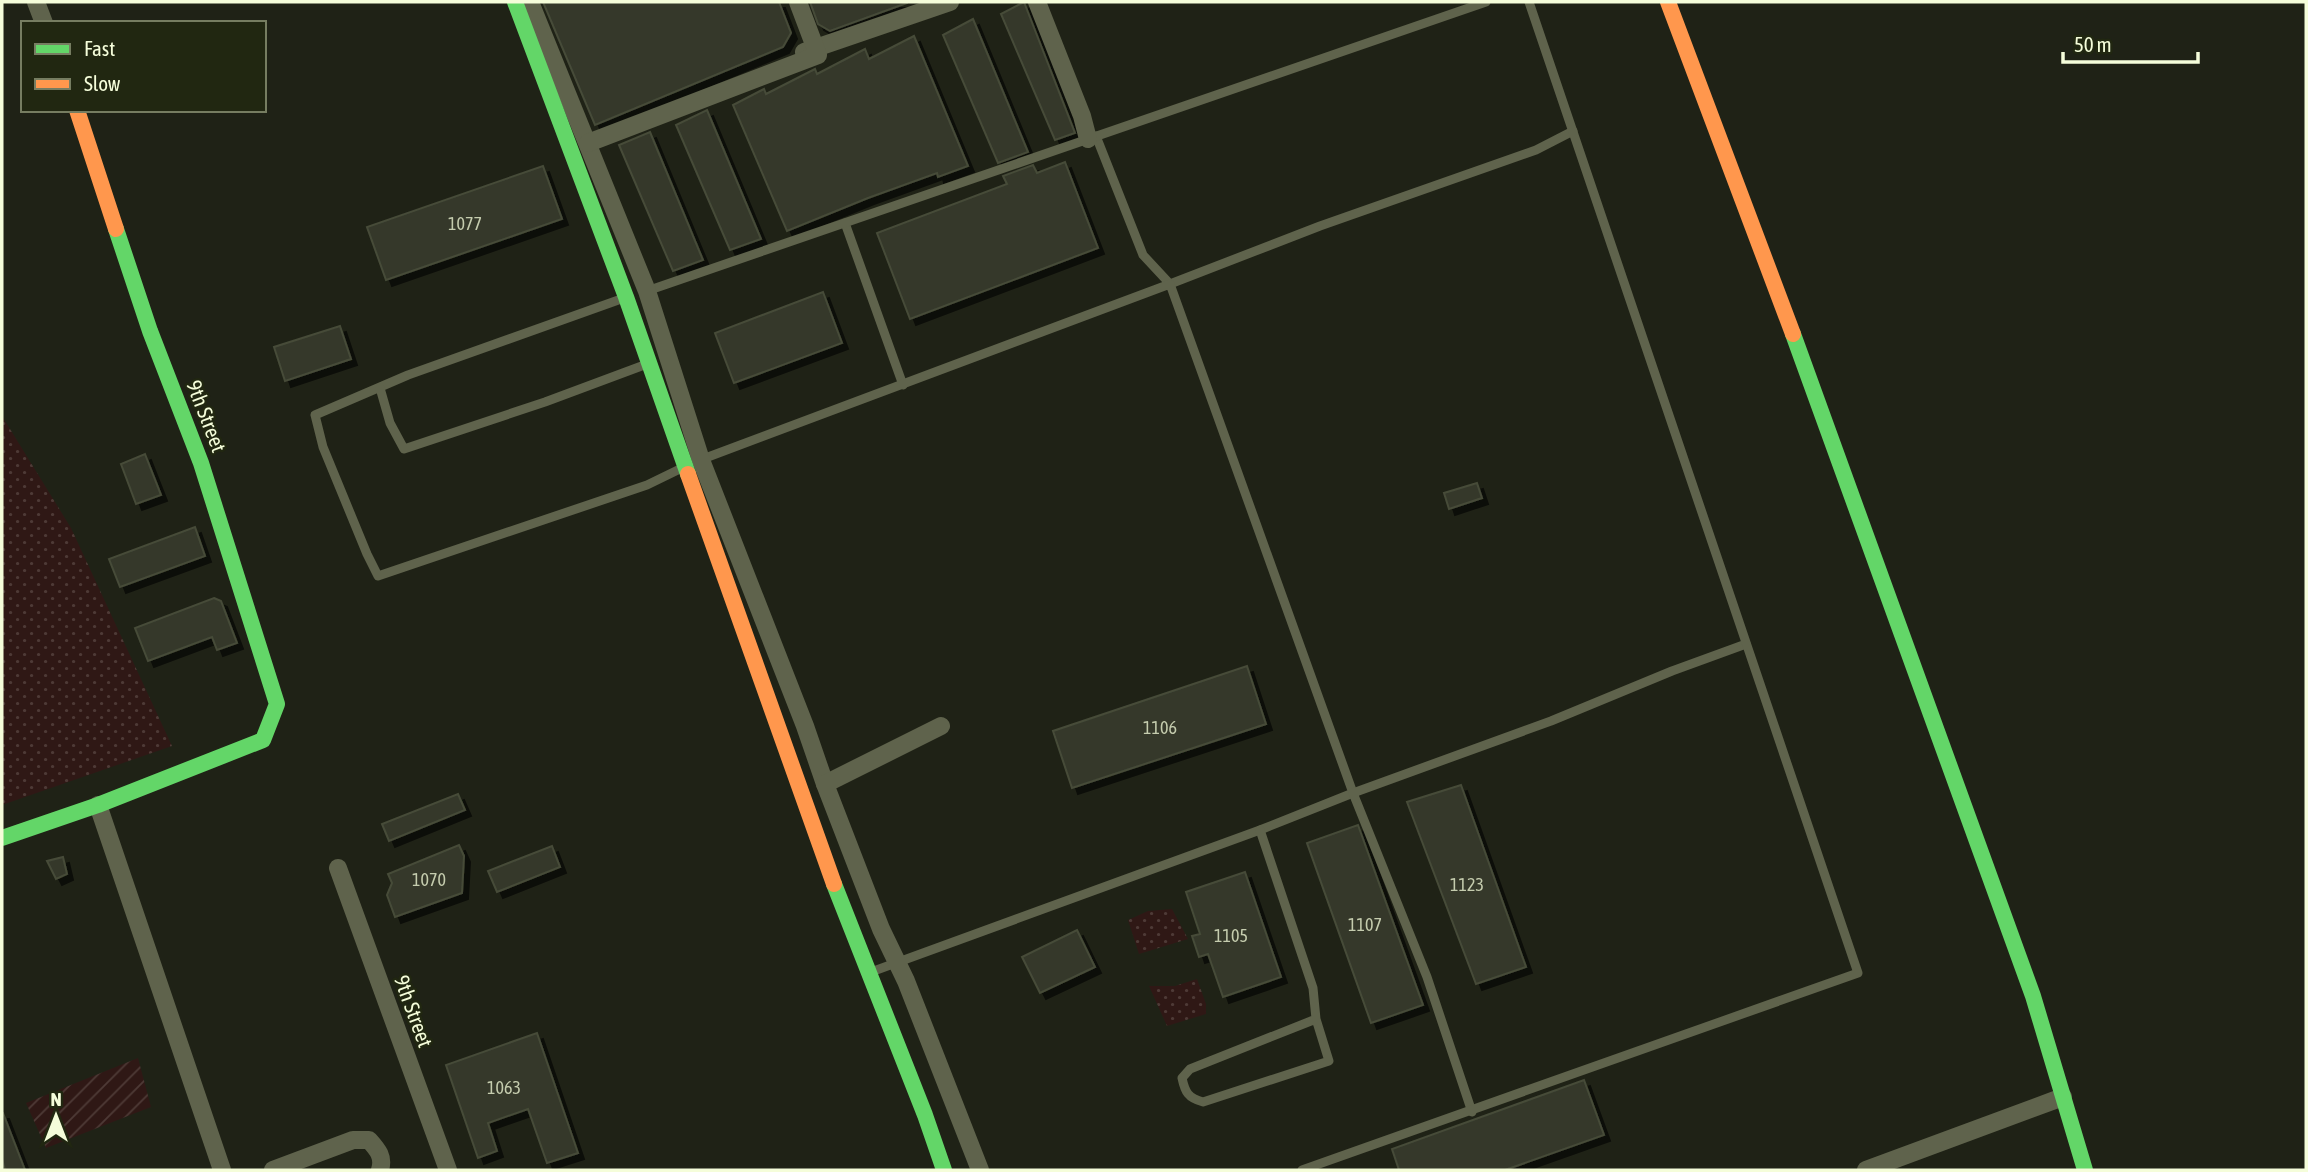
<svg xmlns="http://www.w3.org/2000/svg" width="2308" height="1172" font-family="'Asap Condensed',sans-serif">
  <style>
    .grass { fill: url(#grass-dots) }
    .garden { fill: url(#garden-furrows) }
    .building { fill: #35392b; stroke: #464b39; stroke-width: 2; filter: url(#shadow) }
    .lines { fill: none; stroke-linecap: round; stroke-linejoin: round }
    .lane { stroke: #5f634c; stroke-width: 9 }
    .street { stroke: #5f634c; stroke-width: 18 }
    .fast { stroke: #63d668; stroke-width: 16 }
    .slow { stroke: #ff974d; stroke-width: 16 }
    .labels { text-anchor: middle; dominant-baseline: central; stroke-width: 5; stroke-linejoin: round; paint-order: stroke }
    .number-label { font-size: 18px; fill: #c5ccae }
    .street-label { font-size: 21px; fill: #f5fdda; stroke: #212711 }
  </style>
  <defs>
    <pattern id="grass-dots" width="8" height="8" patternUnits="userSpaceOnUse" patternTransform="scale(1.75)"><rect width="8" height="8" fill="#2f1815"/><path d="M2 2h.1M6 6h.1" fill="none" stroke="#4e3a36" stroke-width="1.8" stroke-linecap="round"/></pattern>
    <pattern id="garden-furrows" width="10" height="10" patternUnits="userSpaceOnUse" patternTransform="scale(1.75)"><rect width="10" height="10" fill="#2f1815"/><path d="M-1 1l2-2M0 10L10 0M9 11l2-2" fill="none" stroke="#4e3a36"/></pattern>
    <filter id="shadow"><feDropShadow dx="6" dy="6" stdDeviation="0" flood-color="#0009"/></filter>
  </defs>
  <rect width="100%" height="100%" fill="#1f2216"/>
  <!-- grass -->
  <g class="grass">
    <path d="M 2,416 L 71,528 L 172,746 L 2,805 Z"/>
    <path d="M 1172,909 L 1188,939 L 1139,954 L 1128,920 L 1148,911 Z"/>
    <path d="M 1197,979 L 1206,1004 L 1206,1014 L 1167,1026 L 1149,986 L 1175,986 Z"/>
  </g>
  <!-- garden -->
  <path class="garden" d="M 138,1058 L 151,1107 L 46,1148 L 26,1103 Z"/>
  <!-- building -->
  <g class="building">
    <path d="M 543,2 L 779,2 L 791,33 L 783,47 L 595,125 Z"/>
    <path d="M 810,2 L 907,2 L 907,3 L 830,31 L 818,24 Z"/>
    <path d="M 1024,2 L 1075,133 L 1055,140 L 1001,14 Z"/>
    <path d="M 973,19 L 1028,152 L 998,163 L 943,35 Z"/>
    <path d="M 914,36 L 968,166 L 938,177 L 937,173 L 868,198 L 787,231 L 733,105 L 764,89 L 766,94 L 815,69 L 817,74 L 865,49 L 869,59 Z"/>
    <path d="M 707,110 L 761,239 L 730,250 L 676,125 Z"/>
    <path d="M 650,132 L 703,260 L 673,271 L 619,145 Z"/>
    <path d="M 1065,162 L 1098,248 L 910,319 L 877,233 L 1007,184 L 1003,176 L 1033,165 L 1037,173 Z"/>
    <path d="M 543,166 L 562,219 L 386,280 L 367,227 Z"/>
    <path d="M 823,292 L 842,343 L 734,383 L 715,333 Z"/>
    <path d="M 340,326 L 351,359 L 285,381 L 274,347 Z"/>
    <path d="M 145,454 L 161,495 L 136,504 L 121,464 Z"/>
    <path d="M 1477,483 L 1482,498 L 1449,509 L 1444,493 Z"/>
    <path d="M 195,527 L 205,556 L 120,587 L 109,559 Z"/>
    <path d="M 214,598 L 221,601 L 237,643 L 217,650 L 212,637 L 148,661 L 135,628 Z"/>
    <path d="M 1247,666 L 1266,724 L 1072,788 L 1053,731 Z"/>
    <path d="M 1461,785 L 1526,967 L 1476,984 L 1407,802 Z"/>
    <path d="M 458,794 L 465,810 L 389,841 L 382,824 Z"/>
    <path d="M 1358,825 L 1423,1005 L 1371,1023 L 1307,843 Z"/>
    <path d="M 459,845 L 464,856 L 462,893 L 395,917 L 387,895 L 392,883 L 388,874 Z"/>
    <path d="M 552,846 L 560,867 L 497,892 L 488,871 Z"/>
    <path d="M 63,857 L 67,874 L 56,879 L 47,861 Z"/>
    <path d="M 1245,872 L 1281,977 L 1223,997 L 1208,954 L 1199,957 L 1192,936 L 1200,934 L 1186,892 Z"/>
    <path d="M 1077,930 L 1095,967 L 1040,993 L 1022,957 Z"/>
    <path d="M 537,1033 L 578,1153 L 547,1163 L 528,1109 L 488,1123 L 497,1151 L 478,1158 L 446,1065 Z"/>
    <path d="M 1584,1080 L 1604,1135 L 1505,1170 L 1399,1170 L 1392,1149 Z"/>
    <path d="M 2,1113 L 3,1113 L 25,1170 L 5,1170 L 2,1159 Z"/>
  </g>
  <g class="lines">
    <!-- lane -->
    <g class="lane">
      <path d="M 1096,136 L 1143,255 L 1170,284 L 1320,226 L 1536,150 L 1573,131"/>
      <path d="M 845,223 L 903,385"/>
      <path d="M 644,292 L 1486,2"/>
      <path d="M 624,298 L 408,375 L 315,415 L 323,447 L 367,554 L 378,576 L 647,485 L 684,467"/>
      <path d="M 380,388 L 390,423 L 404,449 L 545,402 L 647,364"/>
      <path d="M 700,460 L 1170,284 L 1353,793 L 1260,830 L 871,972"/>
      <path d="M 1260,830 L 1313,988 L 1316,1019 L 1190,1069 L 1182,1078 C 1185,1092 1188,1098 1203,1102 L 1329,1061 L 1316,1019"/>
      <path d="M 1472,1112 L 1427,977 L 1353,793 L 1551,721 L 1672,671 L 1746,644"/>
      <path d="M 1302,1170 L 1858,973 L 1529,2"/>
    </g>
    <!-- street -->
    <g class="street">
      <path d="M 36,2 L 44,23"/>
      <path d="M 530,2 L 647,291 L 701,460 L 805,726 L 825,784"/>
      <path d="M 1037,2 L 1082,116 L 1088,139"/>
      <path d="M 804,52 L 950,2"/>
      <path d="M 588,143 L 818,55 L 798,2"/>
      <path d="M 941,726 L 825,784 L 881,929 L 906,981 L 980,1170"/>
      <path d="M 98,805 L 222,1170"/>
      <path d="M 338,868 L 448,1170"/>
      <path d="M 273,1170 L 353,1140 L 369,1140 C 378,1150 384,1157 380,1170"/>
      <path d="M 1866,1170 L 2063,1097"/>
    </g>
    <!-- fast -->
    <g class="fast">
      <path d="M 515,2 L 626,297 L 688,474"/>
      <path d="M 1793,334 L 2033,996 L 2085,1170"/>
      <path d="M 2,838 L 98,805 L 263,740 L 277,704 L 201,463 L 150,331 L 116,229"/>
      <path d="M 834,884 L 925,1115 L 944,1170"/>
    </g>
    <!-- slow -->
    <g class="slow">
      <path d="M 1668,2 L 1793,334"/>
      <path d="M 77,110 L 116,229"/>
      <path d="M 688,474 L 834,884"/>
    </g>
  </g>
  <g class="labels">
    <!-- number labels -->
    <g class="number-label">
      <text x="465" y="223">1077</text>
      <text x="1160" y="727">1106</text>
      <text x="429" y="879">1070</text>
      <text x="1467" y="884">1123</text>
      <text x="1365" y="924">1107</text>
      <text x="1231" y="935">1105</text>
      <text x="504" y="1087">1063</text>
    </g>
    <!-- street labels -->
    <g class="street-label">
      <text transform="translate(207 416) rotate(69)">9th Street</text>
      <text transform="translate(414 1011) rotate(70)">9th Street</text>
    </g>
  </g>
  <!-- border -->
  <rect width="2308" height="1172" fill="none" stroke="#f5fdda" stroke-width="7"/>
  <!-- legend -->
  <rect x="21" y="21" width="245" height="91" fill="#212711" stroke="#767d61" stroke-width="2"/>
  <rect x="35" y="44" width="35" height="10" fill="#63d668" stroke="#767d61" stroke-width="2"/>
  <text x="84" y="56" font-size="21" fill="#f5fdda">Fast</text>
  <rect x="35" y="79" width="35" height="10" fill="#ff974d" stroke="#767d61" stroke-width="2"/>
  <text x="84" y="91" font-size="21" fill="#f5fdda">Slow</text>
  <!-- north arrow -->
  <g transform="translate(56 1116)" stroke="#212711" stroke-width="5" paint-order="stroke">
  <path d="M0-5L12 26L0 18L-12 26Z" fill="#f5fdda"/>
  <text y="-10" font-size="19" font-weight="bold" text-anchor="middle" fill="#f5fdda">N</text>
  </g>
  <!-- scale -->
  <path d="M2063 52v10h135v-10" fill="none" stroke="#f5fdda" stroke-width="3.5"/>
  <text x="2074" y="52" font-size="21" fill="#f5fdda" stroke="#212711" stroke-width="5" paint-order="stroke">50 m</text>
</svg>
